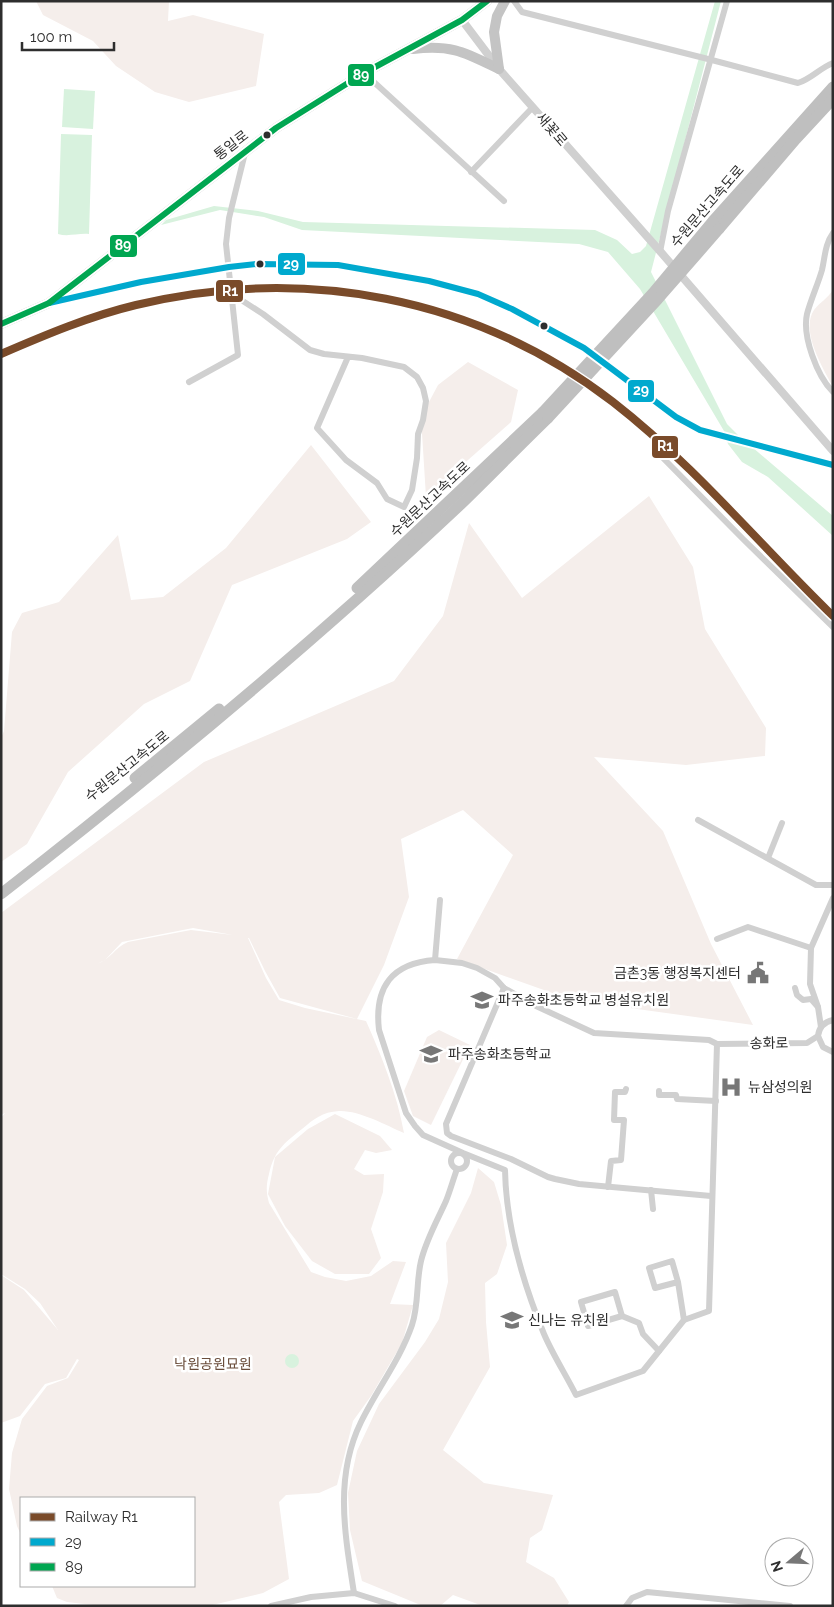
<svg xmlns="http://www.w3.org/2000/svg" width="834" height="1607" font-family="Raleway,'Noto Sans KR',sans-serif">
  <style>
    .green { fill: #f5eeeb; fill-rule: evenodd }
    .water { fill: #d8f2de }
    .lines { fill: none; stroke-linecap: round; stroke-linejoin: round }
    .minor { stroke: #d0d0d0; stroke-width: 6 }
    .tertiary { stroke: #d0d0d0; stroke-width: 8 }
    .primary { stroke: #c4c4c4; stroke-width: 10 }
    .motorway { stroke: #bfbfbf; stroke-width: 11 }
    .motorway-bridge { stroke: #bfbfbf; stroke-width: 11 }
    .bus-1-casing { stroke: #fff; stroke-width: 10 }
    .bus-2-casing { stroke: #fff; stroke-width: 10 }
    .bus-1 { stroke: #00a9ce; stroke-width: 6 }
    .bus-2 { stroke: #00a651; stroke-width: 6 }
    .rail-1-casing { stroke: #fff; stroke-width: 11 }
    .rail-1 { stroke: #7a4b2a; stroke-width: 8 }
    .bus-dot { fill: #2e2e2e; stroke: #fff; stroke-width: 2 }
    .labels { text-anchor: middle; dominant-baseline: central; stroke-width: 5; stroke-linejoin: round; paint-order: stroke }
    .street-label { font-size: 14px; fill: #2e2e2e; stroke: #fff }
    .poi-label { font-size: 14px; fill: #2e2e2e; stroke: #fff; text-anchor: start }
    .park-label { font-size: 14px; fill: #6a4d3b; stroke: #fff }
    .line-badge { stroke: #fff; stroke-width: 2 }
    .badge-label { font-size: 14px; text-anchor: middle; font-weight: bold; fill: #fff }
  </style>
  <rect width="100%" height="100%" fill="#fff"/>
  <!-- green -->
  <g class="green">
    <path d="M 36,1 L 169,1 L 168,21 L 193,15 L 264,34 L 256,86 L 189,102 L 155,92 L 116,66 L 93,41 L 43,15 Z"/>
    <path d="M 833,290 L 833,387 C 823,368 800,331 814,310 C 819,303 828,298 833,290 Z"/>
    <path d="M 468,362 L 518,390 L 511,422 L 426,497 L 421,417 L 438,385 Z"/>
    <path d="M 311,445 L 371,522 L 347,539 L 232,585 L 190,681 L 144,704 L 68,772 L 27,844 L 1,862 L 1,738 L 4,731 L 12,632 L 22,613 L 59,602 L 118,535 L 131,600 L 163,597 L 226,548 Z"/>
    <path d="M 649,496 L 693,567 L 705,629 L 766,728 L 765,756 L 686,765 L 594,757 L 663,831 L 711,944 L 753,1025 L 572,1000 L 457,959 L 513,855 L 463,810 L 401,839 L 409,897 L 384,965 L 357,1019 L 280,998 L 265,971 L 249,938 L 248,938 L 266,978 L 279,1000 L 305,1008 L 366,1021 C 382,1057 397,1094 404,1133 C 386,1125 358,1110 339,1111 C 322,1112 314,1119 302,1129 C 284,1143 274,1151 269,1174 C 266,1185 266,1192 269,1203 L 311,1272 L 325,1277 L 346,1281 L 371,1276 L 393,1261 L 406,1262 L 390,1304 L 413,1305 L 402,1343 L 371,1396 L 353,1421 L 337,1485 L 319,1493 L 286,1495 L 279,1502 L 289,1579 L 263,1593 L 208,1606 L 102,1606 L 67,1602 L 57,1598 L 52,1586 L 194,1586 L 194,1498 L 21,1498 L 21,1535 L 17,1526 L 9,1489 L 12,1453 L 22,1419 L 47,1386 L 68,1378 L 79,1360 L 77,1359 L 66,1378 L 45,1384 L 20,1416 L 1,1423 L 1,1275 L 24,1290 L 58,1330 L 40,1303 L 25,1289 L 1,1274 L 1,1118 L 5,1113 L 1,1115 L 1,913 L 204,762 L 394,681 L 443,616 L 469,523 L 522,598 ZM 193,928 L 233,935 L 191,930 L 128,942 C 115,947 110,960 97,964 L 105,960 L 122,942 Z"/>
    <path d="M 439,1030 L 470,1045 L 431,1125 L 413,1116 L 404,1091 L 427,1037 Z"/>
    <path d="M 335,1114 L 380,1136 L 392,1150 L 376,1153 L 365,1150 L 354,1169 L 364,1175 L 384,1174 L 383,1192 L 371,1229 L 381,1258 L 369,1274 L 335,1274 L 312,1261 L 285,1226 L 268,1194 L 275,1157 L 308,1129 Z"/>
    <path d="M 478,1168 L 494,1182 L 501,1205 L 507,1245 L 497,1274 L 485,1283 L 486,1322 L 490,1367 L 443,1450 L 484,1483 L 553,1495 L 542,1530 L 530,1538 L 526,1562 L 554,1578 L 569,1602 L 567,1606 L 483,1606 L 453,1595 L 440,1606 L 423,1606 L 362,1581 L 350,1530 L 348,1493 L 357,1451 L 379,1404 L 425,1342 L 439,1319 L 448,1282 L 446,1243 L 471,1193 Z"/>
  </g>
  <!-- water -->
  <g class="water">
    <path d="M 715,1 L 721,1 L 651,272 L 727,424 L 738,435 L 833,516 L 833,536 L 768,477 L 742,462 L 728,444 L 724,431 L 640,289 L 608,252 L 579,244 L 302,230 L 264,217 L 220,210 L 161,225 L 166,220 L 214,206 L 258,211 L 303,222 L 595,230 L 617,240 L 632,254 L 640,252 L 646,246 Z"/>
    <path d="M 64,89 L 95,91 L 93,129 L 62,127 Z"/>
    <path d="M 61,134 L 92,135 L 89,234 C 78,233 68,237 58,234 Z"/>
    <circle cx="292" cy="1361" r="7"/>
  </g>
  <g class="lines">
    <!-- minor -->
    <g class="minor">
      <path d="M 514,1 L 522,12 L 708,59 L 798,83 C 811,79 820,68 833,63"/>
      <path d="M 364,73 L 504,201"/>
      <path d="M 471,172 L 533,107"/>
      <path d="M 833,233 C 825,244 825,257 822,270 C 818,284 811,299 807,314 C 802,336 817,376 833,392"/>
      <path d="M 660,252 L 668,211 L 727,1"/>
      <path d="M 232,294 L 263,314 L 310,350 L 324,354 L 362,358 L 404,367 L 417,377 L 423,388 L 426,401 L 423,420 L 418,434 L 417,458 L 412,490 L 404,507 L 387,499 L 377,483 L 346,460 L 317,428 L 348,357"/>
      <path d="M 55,301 L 141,282 L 229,267 L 257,264 L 338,265 L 429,281 L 478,294 L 512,309 L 584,348 L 676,417 L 700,430 L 833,465"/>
      <path d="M 189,382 L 238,355 L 226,244 L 229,218 L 245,153"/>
      <path d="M 663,458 L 744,540 L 833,627"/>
      <path d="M 698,820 L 816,885 L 833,885"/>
      <path d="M 768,858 L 782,823"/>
      <path d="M 717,939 L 748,927 L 811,948"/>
      <path d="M 435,960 L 462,963 L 477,968 L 495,978 L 504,988 L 536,1006 L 594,1033 L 709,1040 L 717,1044 L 709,1311 L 684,1320 L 643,1371 L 576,1395 C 566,1375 553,1355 544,1334 C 523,1283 506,1225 505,1170 L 463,1153 L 423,1135 L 415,1126 L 406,1113 L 379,1030 C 374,987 392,963 435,960 Z"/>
      <path d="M 435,960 L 440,900"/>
      <path d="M 504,988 L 446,1124 L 447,1133 L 451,1136 L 511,1159 L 548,1177 L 555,1179 L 579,1184 L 711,1196"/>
      <path d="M 795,988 L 797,995 L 803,1000 L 811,999 L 818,1007 L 821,1027"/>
      <path d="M 818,1007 L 810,984 L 811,948 L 833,898"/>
      <path d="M 833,1020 C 824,1022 819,1027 818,1036 L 823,1047 L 833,1052"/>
      <path d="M 717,1044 L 807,1043 L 818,1036"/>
      <path d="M 659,1091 L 659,1095 L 676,1095 L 677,1099 L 716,1101"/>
      <circle cx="459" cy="1161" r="8"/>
      <path d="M 608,1187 L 611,1161 L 621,1160 L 624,1120 L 614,1120 L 615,1092 L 625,1092 L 626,1089"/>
      <path d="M 651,1190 L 653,1209"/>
      <path d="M 678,1282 L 655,1288 L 649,1268 L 672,1261 L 678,1282 L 684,1320"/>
      <path d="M 615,1292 L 622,1316 L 588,1326 L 581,1302 Z"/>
      <path d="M 622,1316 L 639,1323 L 643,1334 L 659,1351"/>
      <path d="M 354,1593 C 345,1535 334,1477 361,1422 C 377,1389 400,1360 412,1325 C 419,1304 416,1282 421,1261 C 426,1240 437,1221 446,1201 C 450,1191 453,1180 457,1169"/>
      <path d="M 271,1606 L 311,1597 L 354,1593 L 395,1606"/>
      <path d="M 626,1606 L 632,1598 L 647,1592 L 790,1606"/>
    </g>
    <!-- tertiary -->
    <path class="tertiary" d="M 462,20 L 499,69 L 659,250 L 833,451"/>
    <!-- primary -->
    <g class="primary">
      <path d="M 413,49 C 452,44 466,53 499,69"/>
      <path d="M 499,69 L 494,32 L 497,16 L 505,1"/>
      <path d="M 1,324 L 49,303 L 276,128 L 364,73 L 462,20 L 487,1"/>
    </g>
    <!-- motorway -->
    <g class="motorway">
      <path d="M 713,221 L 833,87"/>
      <path d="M 719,229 L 796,139 L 833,99"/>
      <path d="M 357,588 L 543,412"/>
      <path d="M 135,778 L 219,709"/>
      <path d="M 1,894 C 159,771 313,643 459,506 C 489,477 518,447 548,418"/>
    </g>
    <!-- motorway-bridge -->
    <g class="motorway-bridge">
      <path d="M 543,412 L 653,293 L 713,221"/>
      <path d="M 548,418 L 658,299 L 719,229"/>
    </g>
    <!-- bus-1 casing -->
    <g class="bus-1-casing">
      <path id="bus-1" d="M 49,303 L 141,282 L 229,267 L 257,264 L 338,265 L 429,281 L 478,294 L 512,309 L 584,348 L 676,417 L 700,430 L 833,465"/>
    </g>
    <!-- bus-2 casing -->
    <g class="bus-2-casing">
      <path id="bus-2" d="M 1,324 L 49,303 L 276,128 L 364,73 L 462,20 L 487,1"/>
    </g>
    <!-- bus-1 -->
    <use href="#bus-1" class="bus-1"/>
    <!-- bus-2 -->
    <use href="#bus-2" class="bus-2"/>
    <!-- rail-1 casing -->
    <g class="rail-1-casing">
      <path id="rail-1" d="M 1,354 C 45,335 90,316 136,305 C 304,265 475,296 613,402 C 694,465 760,545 833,616"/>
    </g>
    <!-- rail-1 -->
    <use href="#rail-1" class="rail-1"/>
  </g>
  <!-- icons -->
  <defs>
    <g id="civic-bare" transform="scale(1.725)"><path d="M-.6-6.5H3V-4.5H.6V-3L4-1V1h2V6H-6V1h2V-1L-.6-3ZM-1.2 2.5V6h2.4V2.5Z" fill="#777" stroke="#fff" stroke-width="2.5" paint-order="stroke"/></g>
    <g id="school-bare" transform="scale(1.725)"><path d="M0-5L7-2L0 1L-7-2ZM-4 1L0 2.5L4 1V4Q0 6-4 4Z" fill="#777" stroke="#fff" stroke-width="2.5" paint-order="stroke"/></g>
    <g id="hospital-bare" transform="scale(1.725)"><path d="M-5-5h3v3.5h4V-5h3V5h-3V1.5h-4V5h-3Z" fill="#777" stroke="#fff" stroke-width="2.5" paint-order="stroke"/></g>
  </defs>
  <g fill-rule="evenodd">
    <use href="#civic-bare" x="758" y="973"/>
    <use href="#school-bare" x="482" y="1000"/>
    <use href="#school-bare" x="431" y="1054"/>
    <use href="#hospital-bare" x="731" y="1087"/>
    <use href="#school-bare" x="512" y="1320"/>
  </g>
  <!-- markers -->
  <g class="bus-dot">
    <circle cx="267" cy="135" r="4.5"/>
    <circle cx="260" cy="264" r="4.5"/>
    <circle cx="544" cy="326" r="4.5"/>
  </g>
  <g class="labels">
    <!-- street labels -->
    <g class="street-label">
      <text transform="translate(552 129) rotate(49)">새꽃로</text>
      <text transform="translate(231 145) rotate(-38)">통일로</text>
      <text transform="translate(707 206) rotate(-49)">수원문산고속도로</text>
      <text transform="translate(430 499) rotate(-43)">수원문산고속도로</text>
      <text transform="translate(127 766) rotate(-39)">수원문산고속도로</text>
      <text transform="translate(769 1043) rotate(-1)">송화로</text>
    </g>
    <!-- poi labels -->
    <g class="poi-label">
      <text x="741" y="973" text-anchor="end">금촌3동 행정복지센터</text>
      <text x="498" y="1000">파주송화초등학교 병설유치원</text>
      <text x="448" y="1054">파주송화초등학교</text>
      <text x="748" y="1087">뉴삼성의원</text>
      <text x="528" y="1320">신나는 유치원</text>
    </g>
    <!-- park labels -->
    <g class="park-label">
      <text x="213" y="1364">낙원공원묘원</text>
    </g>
  </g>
  <g class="line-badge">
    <rect x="347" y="63" width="28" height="24" rx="5" fill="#00a651"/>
    <rect x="109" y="234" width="29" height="24" rx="5" fill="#00a651"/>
    <rect x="277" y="252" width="29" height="24" rx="5" fill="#00a9ce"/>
    <rect x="215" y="279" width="29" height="24" rx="5" fill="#7a4b2a"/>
    <rect x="627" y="379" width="28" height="24" rx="5" fill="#00a9ce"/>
    <rect x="651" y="435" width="28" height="24" rx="5" fill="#7a4b2a"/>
  </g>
  <g class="badge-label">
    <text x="361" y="80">89</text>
    <text x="123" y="250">89</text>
    <text x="291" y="269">29</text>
    <text x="230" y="296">R1</text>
    <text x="641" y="395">29</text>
    <text x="665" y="451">R1</text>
  </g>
  <!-- border -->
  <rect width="834" height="1607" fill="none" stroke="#2e2e2e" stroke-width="5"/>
  <!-- legend -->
  <rect x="20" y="1497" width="175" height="90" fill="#ffffff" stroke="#ababab"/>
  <rect x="30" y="1513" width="25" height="8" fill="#7a4b2a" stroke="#ababab"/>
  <text x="65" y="1522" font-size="15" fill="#2e2e2e">Railway R1</text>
  <rect x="30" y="1538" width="25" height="8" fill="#00a9ce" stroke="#ababab"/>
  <text x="65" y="1547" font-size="15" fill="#2e2e2e">29</text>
  <rect x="30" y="1563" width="25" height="8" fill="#00a651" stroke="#ababab"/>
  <text x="65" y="1572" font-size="15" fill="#2e2e2e">89</text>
  <!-- north arrow -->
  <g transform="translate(789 1562) rotate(251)"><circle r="24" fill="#ffffff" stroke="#ababab"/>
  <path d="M0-4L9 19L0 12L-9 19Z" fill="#777777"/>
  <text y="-8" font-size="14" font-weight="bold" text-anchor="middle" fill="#2e2e2e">N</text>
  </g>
  <!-- scale -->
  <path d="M22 42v8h92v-8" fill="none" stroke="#2e2e2e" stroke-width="2.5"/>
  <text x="30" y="42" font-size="15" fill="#2e2e2e" stroke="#ffffff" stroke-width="4" paint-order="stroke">100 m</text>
</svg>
